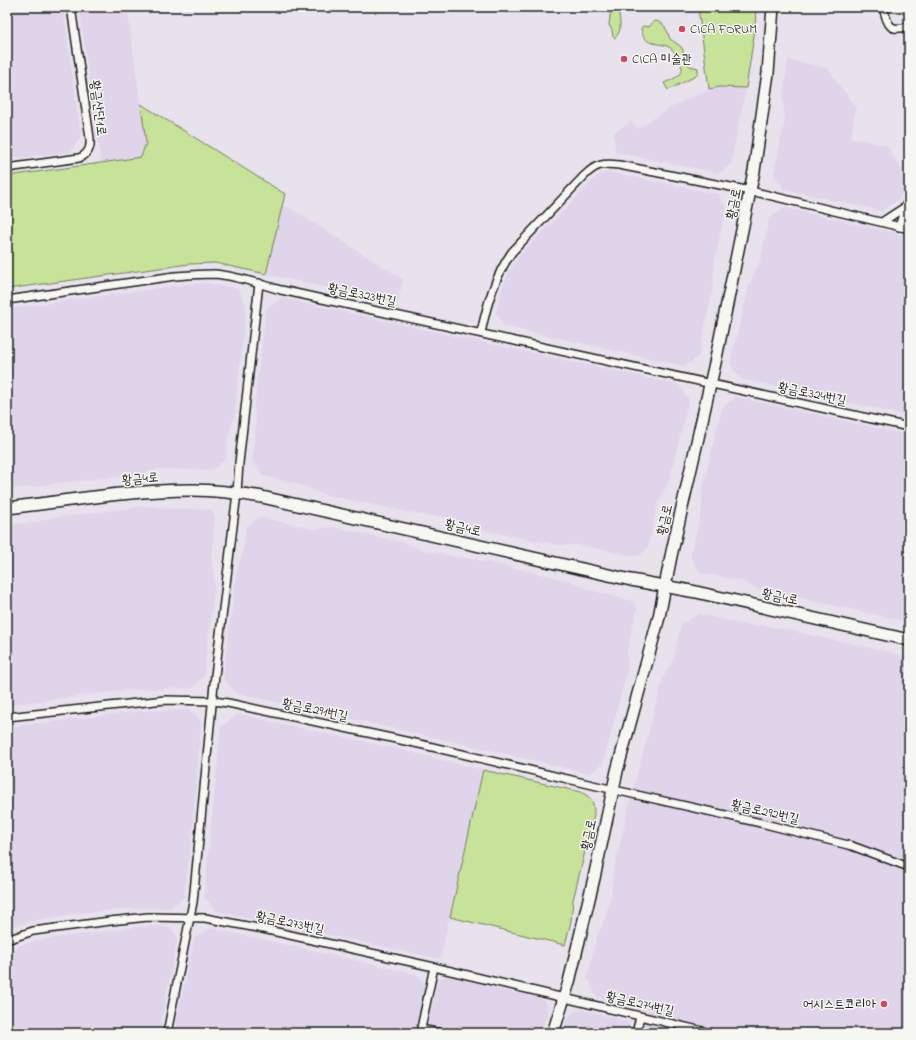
<svg xmlns="http://www.w3.org/2000/svg" width="916" height="1040" font-family="'Indie Flower','Poor Story',sans-serif">
  <style>
    .built { fill: #dfd4e9 }
    .green { fill: #c7e299; stroke: #727f5a }
    .lines { fill: none; stroke-linecap: round; stroke-linejoin: round }
    .street-casing { stroke: #1c1c1c; stroke-width: 10 }
    .secondary-casing { stroke: #1c1c1c; stroke-width: 14 }
    .street { stroke: #f6f6f2; stroke-width: 7 }
    .secondary { stroke: #f6f6f2; stroke-width: 11 }
    .poi-dot { fill: #d1495b; stroke: #f6f6f2; stroke-width: 1.5 }
    .labels { text-anchor: middle; dominant-baseline: central; stroke-width: 3; stroke-linejoin: round; paint-order: stroke }
    .poi-label { font-size: 13px; fill: #1c1c1c; stroke: #f6f6f2; text-anchor: start }
    .street-label { font-size: 13px; fill: #1c1c1c; stroke: #f6f6f2 }
  </style>
  <rect width="100%" height="100%" fill="#e8e2ed"/>
  <filter id="ink" filterUnits="userSpaceOnUse"><feTurbulence type="fractalNoise" baseFrequency=".025" numOctaves="2"/><feDisplacementMap in="SourceGraphic" scale="8" xChannelSelector="R" yChannelSelector="G"/><feConvolveMatrix kernelMatrix="1 2 1 2 8 2 1 2 1" color-interpolation-filters="sRGB"/></filter>
  <g filter="url(#ink)">
    <!-- built -->
    <g class="built">
      <path d="M 7,7 L 63,7 L 81,136 L 71,152 L 7,159 Z"/>
      <path d="M 79,7 L 127,7 L 146,143 L 141,157 L 101,163 Z"/>
      <path d="M 788,60 L 828,68 L 856,108 L 851,138 L 886,145 L 909,181 L 909,184 L 898,200 L 881,211 L 784,189 L 774,174 L 785,119 L 783,100 Z"/>
      <path d="M 719,87 L 746,88 L 731,164 L 719,173 L 615,152 L 614,133 L 631,121 L 637,129 L 672,107 L 700,93 Z"/>
      <path d="M 609,172 L 718,194 L 726,208 L 714,264 L 713,287 L 699,356 L 685,366 L 504,326 L 496,312 L 502,288 L 507,276 L 518,257 L 592,181 L 598,175 Z"/>
      <path d="M 282,206 L 288,207 L 403,279 L 398,303 L 266,274 Z"/>
      <path d="M 785,208 L 909,236 L 909,416 L 741,379 L 730,363 L 751,280 L 760,261 L 769,219 Z"/>
      <path d="M 208,283 L 238,289 L 246,304 L 235,415 L 228,437 L 226,458 L 212,470 L 158,469 L 136,475 L 59,483 L 7,490 L 7,309 L 187,284 Z"/>
      <path d="M 281,298 L 679,385 L 689,400 L 670,477 L 658,504 L 647,549 L 640,555 L 635,556 L 578,545 L 558,545 L 478,529 L 461,521 L 439,516 L 427,516 L 321,494 L 304,486 L 264,476 L 252,461 L 256,424 L 254,406 L 266,309 Z"/>
      <path d="M 736,397 L 909,435 L 909,622 L 758,589 L 741,581 L 701,573 L 690,557 L 702,509 L 702,490 L 722,408 Z"/>
      <path d="M 149,506 L 168,509 L 206,509 L 211,510 L 215,516 L 211,560 L 215,583 L 204,676 L 192,688 L 144,689 L 120,691 L 7,705 L 7,525 L 35,522 L 51,518 Z"/>
      <path d="M 260,517 L 314,529 L 334,527 L 405,543 L 424,550 L 457,557 L 474,559 L 571,581 L 590,590 L 632,601 L 637,608 L 636,613 L 627,651 L 627,671 L 604,760 L 601,765 L 591,773 L 586,773 L 481,748 L 236,693 L 223,678 L 237,569 L 243,551 L 246,527 Z"/>
      <path d="M 699,614 L 745,625 L 768,626 L 889,652 L 909,659 L 909,1033 L 643,1033 L 649,1010 L 597,997 L 587,978 L 596,940 L 605,918 L 611,896 L 613,874 L 626,817 L 663,678 L 674,658 L 681,624 Z"/>
      <path d="M 182,710 L 190,711 L 195,714 L 199,718 L 201,724 L 193,826 L 184,897 L 170,908 L 137,908 L 81,913 L 38,920 L 16,925 L 7,929 L 7,727 L 142,711 Z"/>
      <path d="M 238,714 L 402,750 L 483,770 L 440,959 L 216,911 L 204,896 L 221,727 Z"/>
      <path d="M 159,926 L 166,927 L 172,930 L 176,935 L 177,940 L 159,1033 L 7,1033 L 7,952 L 17,946 L 40,940 L 137,927 Z"/>
      <path d="M 211,928 L 417,974 L 426,987 L 416,1033 L 174,1033 L 194,939 Z"/>
      <path d="M 447,976 L 538,998 L 544,1000 L 548,1006 L 547,1014 L 540,1033 L 426,1033 L 438,980 L 443,977 Z"/>
      <path d="M 583,1010 L 626,1021 L 632,1027 L 631,1033 L 562,1033 L 567,1019 L 572,1013 L 577,1011 Z"/>
    </g>
    <!-- green -->
    <g class="green">
      <path d="M 611,7 L 619,7 C 618,18 624,29 615,38 L 613,37 L 612,30 L 609,25 Z"/>
      <path d="M 698,7 L 756,7 L 755,29 L 746,88 L 719,87 L 709,89 Z"/>
      <path d="M 654,21 C 665,21 667,31 670,39 L 679,45 L 682,48 L 687,63 L 690,66 L 698,68 L 698,73 L 696,76 L 668,90 L 664,83 C 675,78 688,75 679,60 C 676,55 674,50 669,47 C 658,41 644,48 641,28 L 643,26 L 649,27 Z"/>
      <path d="M 141,104 L 285,194 L 266,274 L 215,263 L 189,264 L 7,289 L 7,176 L 101,163 L 141,157 L 146,143 Z"/>
      <path d="M 483,770 L 581,792 C 593,798 594,803 594,815 L 573,900 L 571,921 L 565,945 L 450,917 Z"/>
    </g>
    <g class="lines">
      <!-- street casing -->
      <g class="street-casing">
        <g id="street">
          <path d="M 883,7 C 888,25 889,33 909,26"/>
          <path d="M 7,168 L 79,158 C 92,153 91,143 89,131 L 71,7"/>
          <path d="M 882,222 L 905,207"/>
          <path d="M 899,227 L 905,207 L 909,199"/>
          <path d="M 7,300 L 175,276 C 188,275 202,274 215,274 C 237,276 260,284 281,290 L 909,427"/>
          <path d="M 481,333 C 487,304 495,276 512,252 L 584,176 C 596,164 603,163 619,165 L 751,191 L 909,229"/>
          <path d="M 7,717 L 165,700 L 213,701 L 228,703 L 424,745 L 597,786 L 761,823 L 852,846 L 909,867"/>
          <path d="M 7,940 L 33,931 L 110,921 L 148,917 L 205,918 L 263,929 L 434,967 L 711,1033"/>
          <path d="M 421,1029 L 440,1033"/>
          <path d="M 167,1033 L 193,902 L 214,684 L 237,493 L 239,463 L 259,283"/>
          <path d="M 420,1033 L 434,967"/>
          <path d="M 636,1033 L 640,1017"/>
        </g>
      </g>
      <!-- secondary casing -->
      <g class="secondary-casing">
        <g id="secondary">
          <path d="M 7,508 C 68,501 130,490 192,490 C 215,490 239,493 262,497 L 631,580 L 696,592 L 909,640"/>
          <path d="M 553,1033 L 569,982 L 594,878 L 617,771 L 659,617 L 671,556 L 715,363 L 754,171 L 768,73 L 773,7"/>
        </g>
      </g>
      <!-- street -->
      <use href="#street" class="street"/>
      <!-- secondary -->
      <use href="#secondary" class="secondary"/>
    </g>
  </g>
  <!-- markers -->
  <g class="poi-dot">
    <circle cx="682" cy="29" r="4"/>
    <circle cx="624" cy="59" r="4"/>
    <circle cx="884" cy="1004" r="4"/>
  </g>
  <g class="labels">
    <!-- poi labels -->
    <g class="poi-label">
      <text x="690" y="29">CICA FORUM</text>
      <text x="632" y="59">CICA 미술관</text>
      <text x="876" y="1004" text-anchor="end">어시스트코리아</text>
    </g>
    <!-- street labels -->
    <g class="street-label">
      <text transform="translate(98 108) rotate(83)">황금산단1로</text>
      <text transform="translate(734 204) rotate(-78)">황금로</text>
      <text transform="translate(362 295) rotate(12)">황금로323번길</text>
      <text transform="translate(812 394) rotate(12)">황금로324번길</text>
      <text transform="translate(140 479) rotate(-5)">황금4로</text>
      <text transform="translate(665 520) rotate(-77)">황금로</text>
      <text transform="translate(463 528) rotate(13)">황금4로</text>
      <text transform="translate(780 597) rotate(12)">황금4로</text>
      <text transform="translate(315 710) rotate(12)">황금로291번길</text>
      <text transform="translate(765 812) rotate(13)">황금로292번길</text>
      <text transform="translate(589 835) rotate(-78)">황금로</text>
      <text transform="translate(290 923) rotate(12)">황금로273번길</text>
      <text transform="translate(640 1004) rotate(13)">황금로274번길</text>
    </g>
  </g>
  <!-- margin -->
  <rect width="916" height="1040" fill="none" stroke="#f6f6f2" stroke-width="24"/>
  <rect x="12" y="12" width="892" height="1016" fill="none" stroke="#1c1c1c" stroke-width="1.5" filter="url(#ink)"/>
</svg>
